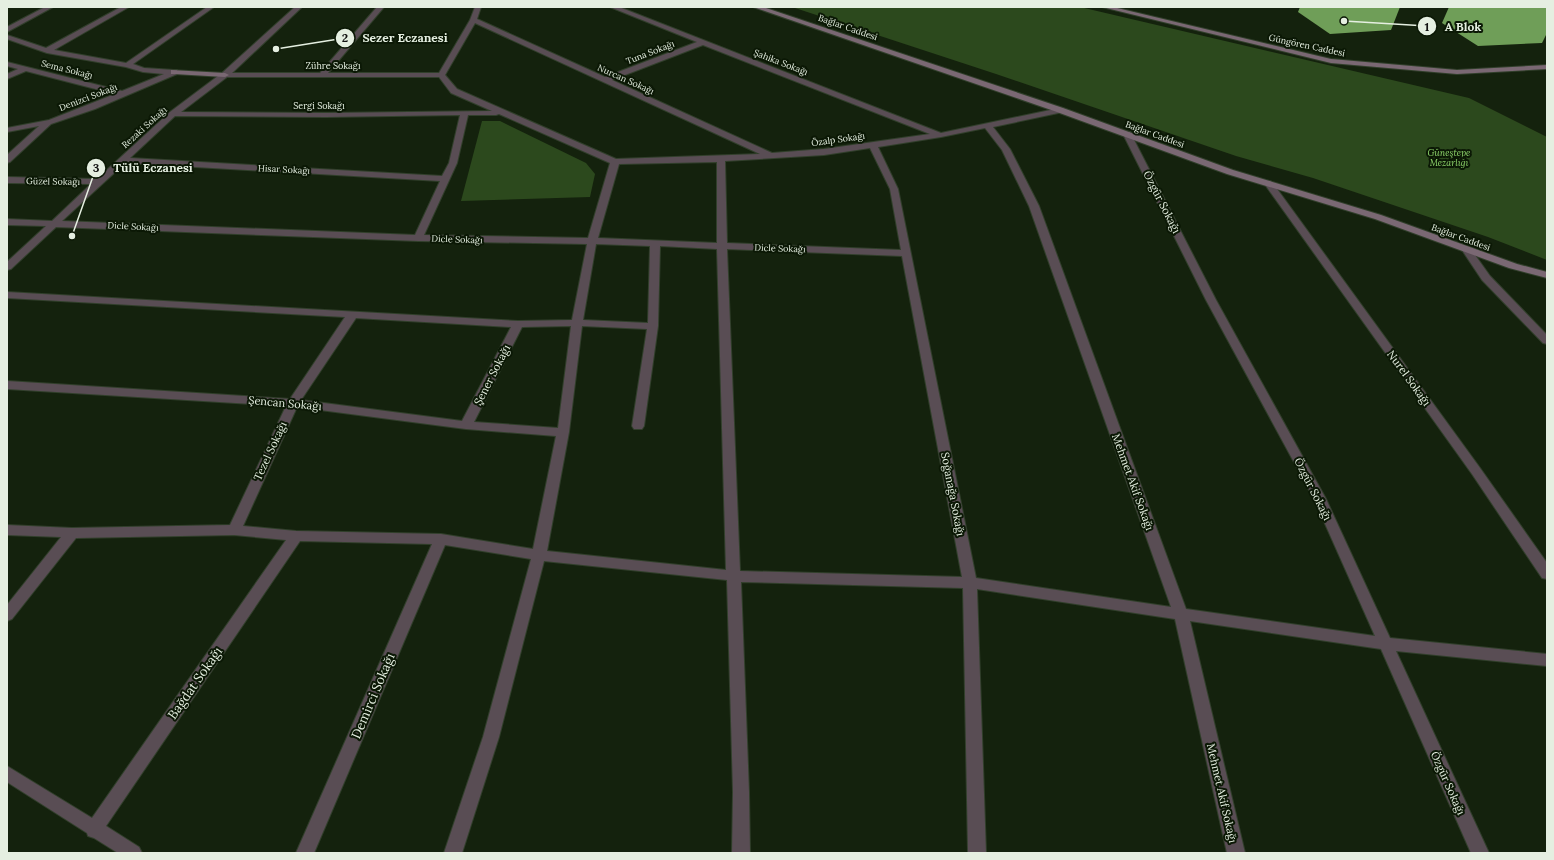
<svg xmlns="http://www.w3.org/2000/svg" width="1554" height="860" font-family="Lora,serif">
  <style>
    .green { fill: #2c491d }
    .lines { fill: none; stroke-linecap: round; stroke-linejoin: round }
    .street-casing { stroke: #313f2b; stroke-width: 2 }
    .secondary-casing { stroke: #313f2b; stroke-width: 2 }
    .street { fill: #594d54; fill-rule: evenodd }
    .secondary { fill: #7a6873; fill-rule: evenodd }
    .wall { fill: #6f9e58 }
    .labels { text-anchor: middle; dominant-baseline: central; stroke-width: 4; stroke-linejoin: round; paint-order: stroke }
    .far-street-label { font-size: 9px; fill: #e5efe1; stroke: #0b1805 }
    .far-park-label { font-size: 9px; font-style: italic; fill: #90d76d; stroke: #0b1805 }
    .street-label { font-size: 11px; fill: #e5efe1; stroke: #0b1805 }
    .near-street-label { font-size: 13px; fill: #e5efe1; stroke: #0b1805 }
    .leader { fill: none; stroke: #e5efe1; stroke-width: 1.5 }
    .callout-dot { fill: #e5efe1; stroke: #0b1805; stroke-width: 1.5 }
    .mark-label { font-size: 12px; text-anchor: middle; font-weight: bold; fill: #111 }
    .callout-label { font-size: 12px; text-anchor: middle; font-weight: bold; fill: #e5efe1; stroke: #0b1805; stroke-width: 4; stroke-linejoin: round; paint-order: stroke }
  </style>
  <rect width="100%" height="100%" fill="#14220d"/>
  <!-- green -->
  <g class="green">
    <path d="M 792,7 L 1080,7 L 1469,98 L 1547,137 L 1547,260 L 1488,237 L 1313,178 L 1236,156 L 996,74 Z"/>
    <path d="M 482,121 L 500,121 L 586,163 L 595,174 L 590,197 L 461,201 Z"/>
  </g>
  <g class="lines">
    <!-- street casing -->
    <g class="street-casing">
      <g id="street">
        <path d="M 45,7 L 53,7 L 7,32 L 7,27 Z"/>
        <path d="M 121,7 L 129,7 L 54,50 L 126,63 L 207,7 L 214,7 L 133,64 L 144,68 L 174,70 L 177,70 L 177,74 L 95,109 L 51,124 L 10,162 L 7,163 L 7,155 L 39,126 L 7,132 L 7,128 L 49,120 L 115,94 L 26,71 L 7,79 L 7,74 L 18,69 L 7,66 L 7,62 L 122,91 L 164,74 L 143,72 L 126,67 L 47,53 L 7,39 L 7,35 L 46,48 Z"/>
        <path d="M 295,7 L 302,7 L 232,73 L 320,73 L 377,7 L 384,7 L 328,73 L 439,73 L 470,20 L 475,7 L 481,7 L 477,19 L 605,77 L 697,42 L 610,7 L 619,7 L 941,133 L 1060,108 L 1063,108 L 1063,112 L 993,127 L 1010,149 L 1039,206 L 1186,609 L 1375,636 L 1314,499 L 1206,300 L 1123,134 L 1124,132 L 1130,132 L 1216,300 L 1326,499 L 1390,638 L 1547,654 L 1547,666 L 1396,651 L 1489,853 L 1471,853 L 1381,649 L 1190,621 L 1245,853 L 1227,853 L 1175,619 L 977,589 L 986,853 L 968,853 L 963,588 L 741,582 L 749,792 L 750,853 L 732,853 L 733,792 L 727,580 L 544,561 L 499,737 L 462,853 L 444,853 L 483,737 L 531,559 L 445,545 L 314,853 L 296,853 L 432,544 L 300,541 L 106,826 L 139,847 L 142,853 L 118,853 L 94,838 L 88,836 L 87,833 L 7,782 L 7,766 L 92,818 L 286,540 L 234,535 L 76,538 L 12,619 L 7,621 L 7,605 L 61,537 L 7,535 L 7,525 L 72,528 L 230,525 L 286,406 L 7,389 L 7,381 L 290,399 L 345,317 L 7,298 L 7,292 L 518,321 L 572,320 L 587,244 L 418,241 L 56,227 L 11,269 L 7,270 L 7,262 L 46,226 L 7,225 L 7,219 L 52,221 L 91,184 L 7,183 L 7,177 L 97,179 L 170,112 L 222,73 ZM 475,23 L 760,154 L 616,159 L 457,89 L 445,75 ZM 703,45 L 930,134 L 824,149 L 772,153 L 612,80 ZM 227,77 L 439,77 L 451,93 L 492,111 L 326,113 L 181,112 ZM 499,114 L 610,163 L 588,238 L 424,235 L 457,163 L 468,115 L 496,115 ZM 460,115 L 449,163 L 442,176 L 130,158 L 175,116 L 326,117 ZM 985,128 L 1002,150 L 1029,206 L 1171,607 L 976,578 L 898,189 L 878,147 L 941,137 ZM 870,148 L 890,189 L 901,250 L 727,243 L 725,161 L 824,155 ZM 717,162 L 717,243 L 598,238 L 619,164 ZM 125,163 L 440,181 L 415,235 L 62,221 ZM 596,244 L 650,246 L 648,323 L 583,320 ZM 660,246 L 717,249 L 726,570 L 547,551 L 569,432 L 582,326 L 647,329 L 632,426 L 634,429 L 642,429 L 644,426 L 658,326 ZM 727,249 L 902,256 L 962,577 L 740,571 ZM 356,318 L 511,327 L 462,421 L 301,400 ZM 571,326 L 558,428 L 474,422 L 522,327 ZM 297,407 L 466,429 L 556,436 L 533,549 L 441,534 L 296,531 L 243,526 Z"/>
        <path d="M 1269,181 L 1272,182 L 1480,468 L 1547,563 L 1547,579 L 1542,578 L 1472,474 L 1266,186 L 1265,184 Z"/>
        <path d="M 1467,247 L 1470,248 L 1490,276 L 1547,335 L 1547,344 L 1543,343 L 1482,280 L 1462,250 Z"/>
      </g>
    </g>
    <!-- secondary casing -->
    <g class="secondary-casing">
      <g id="secondary">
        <path d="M 753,7 L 763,7 L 1063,108 L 1233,170 L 1381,215 L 1517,264 L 1547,272 L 1547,278 L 1509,268 L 1375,219 L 1227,174 L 1057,112 Z"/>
        <path d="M 1102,7 L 1113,7 L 1331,59 L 1457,70 L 1547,65 L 1547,69 L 1457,74 L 1331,63 Z"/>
        <path d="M 171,70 L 225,73 L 229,75 L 225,77 L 174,74 L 171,74 Z"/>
      </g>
    </g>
    <!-- street -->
    <use href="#street" class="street"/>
    <!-- secondary -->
    <use href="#secondary" class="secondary"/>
  </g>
  <!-- wall -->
  <g class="wall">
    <path d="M 1300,7 L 1400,7 L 1391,30 L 1330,34 L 1298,12 Z"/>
    <path d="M 1449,7 L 1547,7 L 1547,33 L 1542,43 L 1478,46 L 1442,23 Z"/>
  </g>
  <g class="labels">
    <!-- far-street labels -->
    <g class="far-street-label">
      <text transform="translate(848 27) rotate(19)">Bağlar Caddesi</text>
      <text transform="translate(1307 45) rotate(12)">Güngören Caddesi</text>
      <text transform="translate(650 52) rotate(-21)">Tuna Sokağı</text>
      <text transform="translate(781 62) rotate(21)">Şahika Sokağı</text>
      <text x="333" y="65">Zühre Sokağı</text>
      <text transform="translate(67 69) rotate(14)">Sema Sokağı</text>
      <text transform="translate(626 79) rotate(24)">Nurcan Sokağı</text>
      <text transform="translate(88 97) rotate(-21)">Denizci Sokağı</text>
      <text x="319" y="105">Sergi Sokağı</text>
      <text transform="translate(144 127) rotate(-42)">Rezaki Sokağı</text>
      <text transform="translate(1155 134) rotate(20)">Bağlar Caddesi</text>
      <text transform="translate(838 139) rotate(-8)">Özalp Sokağı</text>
      <text transform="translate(284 169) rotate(3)">Hisar Sokağı</text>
      <text transform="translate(53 181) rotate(1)">Güzel Sokağı</text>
      <text transform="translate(133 226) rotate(3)">Dicle Sokağı</text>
      <text transform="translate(1461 237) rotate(20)">Bağlar Caddesi</text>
      <text transform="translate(457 239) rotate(2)">Dicle Sokağı</text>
      <text transform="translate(780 248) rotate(2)">Dicle Sokağı</text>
    </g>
    <!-- far-park labels -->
    <g class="far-park-label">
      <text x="1449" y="152">Güneştepe<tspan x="1449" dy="10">Mezarlığı</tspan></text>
    </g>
    <!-- street labels -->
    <g class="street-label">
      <text transform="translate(1162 202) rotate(63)">Özgür Sokağı</text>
      <text transform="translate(492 375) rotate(-63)">Şener Sokağı</text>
      <text transform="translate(1409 378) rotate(54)">Nurel Sokağı</text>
      <text transform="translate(285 403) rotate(5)">Şencan Sokağı</text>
      <text transform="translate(270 451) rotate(-65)">Tezel Sokağı</text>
      <text transform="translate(1133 482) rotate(70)">Mehmet Akif Sokağı</text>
      <text transform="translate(1313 489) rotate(63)">Özgür Sokağı</text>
      <text transform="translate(953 494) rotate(79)">Soğanağa Sokağı</text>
      <text transform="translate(1448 783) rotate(66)">Özgür Sokağı</text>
      <text transform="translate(1222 793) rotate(77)">Mehmet Akif Sokağı</text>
    </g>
    <!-- near-street labels -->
    <g class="near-street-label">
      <text transform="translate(195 683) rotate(-55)">Bağdat Sokağı</text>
      <text transform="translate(373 696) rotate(-67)">Demirci Sokağı</text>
    </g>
  </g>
  <!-- callouts -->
  <path class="leader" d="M1344 21L1427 26M276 49L345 38M72 236L96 168"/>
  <g class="callout-dot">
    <circle cx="1344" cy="21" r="4"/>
    <circle cx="276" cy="49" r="4"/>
    <circle cx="72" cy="236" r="4"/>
    <circle cx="1427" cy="26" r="10"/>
    <circle cx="345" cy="38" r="10"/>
    <circle cx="96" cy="168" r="10"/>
  </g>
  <g class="mark-label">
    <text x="1427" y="31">1</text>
    <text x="345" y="42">2</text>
    <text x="96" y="172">3</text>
  </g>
  <g class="callout-label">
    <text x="1463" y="31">A Blok</text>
    <text x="405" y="42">Sezer Eczanesi</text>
    <text x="153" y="172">Tülü Eczanesi</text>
  </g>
  <!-- border -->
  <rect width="1554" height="860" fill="none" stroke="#e5efe1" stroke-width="16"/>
</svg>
